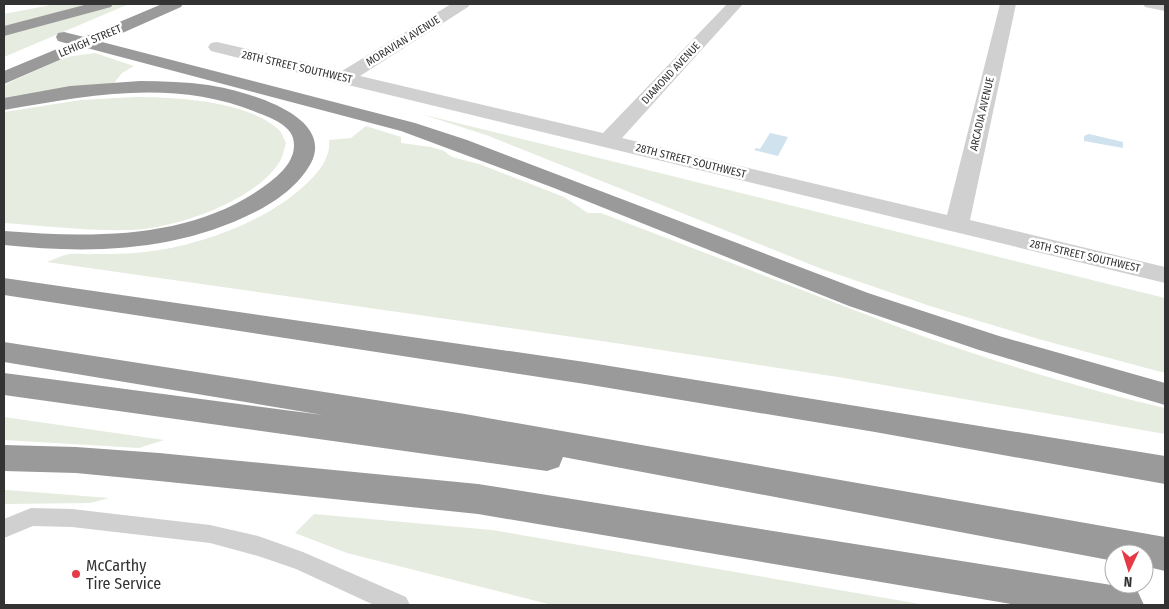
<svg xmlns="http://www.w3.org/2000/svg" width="1169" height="609" font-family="'Fira Sans Condensed',sans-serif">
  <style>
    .green { fill: #e6ecdf }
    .water { fill: #cfe2ee }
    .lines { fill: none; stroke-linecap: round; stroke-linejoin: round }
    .lane { fill: #d0d0d0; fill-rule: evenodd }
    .street { fill: #d0d0d0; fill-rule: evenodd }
    .highway { fill: #9a9a9a; fill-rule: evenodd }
    .poi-dot { fill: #e63946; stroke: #fff; stroke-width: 2 }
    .labels { text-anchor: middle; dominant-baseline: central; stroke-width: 5; stroke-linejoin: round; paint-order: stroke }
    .far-street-label { font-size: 11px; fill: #333; stroke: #fff }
    .near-poi-label { font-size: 16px; fill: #333; stroke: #fff; text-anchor: start }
  </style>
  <rect width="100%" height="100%" fill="#fff"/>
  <!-- green -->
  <g class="green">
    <path d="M 56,4 L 95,4 L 4,26 L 4,14 Z"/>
    <path d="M 117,4 L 129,4 L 4,57 L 4,35 Z"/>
    <path d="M 95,53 L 134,66 L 122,73 L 114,83 L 34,93 L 4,100 L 4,85 L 66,57 Z"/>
    <path d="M 135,97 C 175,97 249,101 279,130 C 282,133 284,139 286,143 C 284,149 283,156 280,161 C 257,201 172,230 129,230 C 87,231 45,226 4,223 L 4,112 L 81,100 Z"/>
    <path d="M 421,114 L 1165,298 L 1165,373 L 1042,340 L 933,307 L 822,269 L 486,135 Z"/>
    <path d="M 366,126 L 401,137 L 401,143 L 431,147 L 444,151 L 452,157 L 479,164 L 564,197 L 588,213 L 601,213 L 922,336 C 1002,364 1083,389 1165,408 L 1165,434 L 838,377 L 615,343 L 47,262 C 55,259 64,254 72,254 C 80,253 88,255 95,254 C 112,254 129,254 145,252 C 198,246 266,222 305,185 C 318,173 331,158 329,140 L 351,138 Z"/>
    <path d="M 4,417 L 164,440 L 139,448 L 4,440 Z"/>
    <path d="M 4,490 L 7,490 L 109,498 L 90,503 L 4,504 Z"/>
    <path d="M 314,514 L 492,530 L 926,605 L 552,605 L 347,553 L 295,533 Z"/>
  </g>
  <!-- water -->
  <g class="water">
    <path d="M 770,133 L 788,137 L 778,156 L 754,150 L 756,148 L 760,149 Z"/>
    <path d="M 1089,134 L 1123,142 L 1123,148 L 1084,141 L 1084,136 Z"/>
  </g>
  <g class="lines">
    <!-- lane -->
    <path class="lane" d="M 31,508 L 72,509 L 210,525 L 258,536 L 303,552 L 406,597 L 410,605 L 374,605 L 296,569 L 258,556 L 210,543 L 72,527 L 33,526 L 4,538 L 4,519 Z"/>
    <!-- street -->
    <g class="street">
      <path d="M 451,4 L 470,4 L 468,7 L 360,76 L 603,133 L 727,4 L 743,4 L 622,138 L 947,215 L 1000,4 L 1016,4 L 970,220 L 1165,267 L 1165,283 L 344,84 L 211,51 L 208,47 L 211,43 L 217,42 L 342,71 Z"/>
      <path d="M 1143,4 L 1165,4 L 1165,11 L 1145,7 Z"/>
    </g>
    <!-- highway -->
    <g class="highway">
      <path d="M 88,4 L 113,4 L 111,7 L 4,36 L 4,26 Z"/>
      <path d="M 162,4 L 183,4 L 181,7 L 102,42 L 415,123 L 467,140 L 868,293 L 999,336 L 1165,383 L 1165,405 L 979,350 L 849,306 L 554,188 L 401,131 L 87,48 L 4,84 L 4,71 L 69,44 L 58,41 L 56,37 L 58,33 L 64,32 L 84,37 Z"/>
      <path d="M 140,81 C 163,81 186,82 208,85 C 241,90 336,114 311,163 C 299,185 277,201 255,212 C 176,252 90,254 4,245 L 4,231 C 94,238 195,240 270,182 C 283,172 298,157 293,138 C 290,126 272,118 261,114 C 175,78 92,95 4,110 L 4,98 L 70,86 Z"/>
      <path d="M 4,278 L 585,362 L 1165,456 L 1165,484 L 875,432 L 585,384 L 4,295 Z"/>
      <path d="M 4,342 L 465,414 L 1165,537 L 1165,571 L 1144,566 L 1144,554 L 1114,554 L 1114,561 L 563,457 L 559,467 L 547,471 L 4,395 L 4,373 L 323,415 L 4,362 Z"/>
      <path d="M 4,445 L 76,447 L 159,453 L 478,484 L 1124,587 L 1138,592 L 1144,605 L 1017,605 L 478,514 L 159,481 L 76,473 L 4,471 Z"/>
    </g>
  </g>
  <!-- markers -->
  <circle class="poi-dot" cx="76" cy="574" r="5"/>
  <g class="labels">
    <!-- far-street labels -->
    <g class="far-street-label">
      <text transform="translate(90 41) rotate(-23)">LEHIGH STREET</text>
      <text transform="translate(403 41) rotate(-32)">MORAVIAN AVENUE</text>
      <text transform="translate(297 67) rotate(13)">28TH STREET SOUTHWEST</text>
      <text transform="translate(671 73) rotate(-47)">DIAMOND AVENUE</text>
      <text transform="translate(982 114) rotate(-77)">ARCADIA AVENUE</text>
      <text transform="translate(691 161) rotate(14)">28TH STREET SOUTHWEST</text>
      <text transform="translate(1085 256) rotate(13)">28TH STREET SOUTHWEST</text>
    </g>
    <!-- near-poi labels -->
    <g class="near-poi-label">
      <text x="86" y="565">McCarthy<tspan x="86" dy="18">Tire Service</tspan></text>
    </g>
  </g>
  <!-- border -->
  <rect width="1169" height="609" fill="none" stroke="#333333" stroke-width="10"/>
  <!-- north arrow -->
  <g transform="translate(1129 569) rotate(184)"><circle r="24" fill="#ffffff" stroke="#adadad"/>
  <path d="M0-4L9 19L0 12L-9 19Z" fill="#e63946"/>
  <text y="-8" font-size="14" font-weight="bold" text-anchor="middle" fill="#333333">N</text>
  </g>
</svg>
